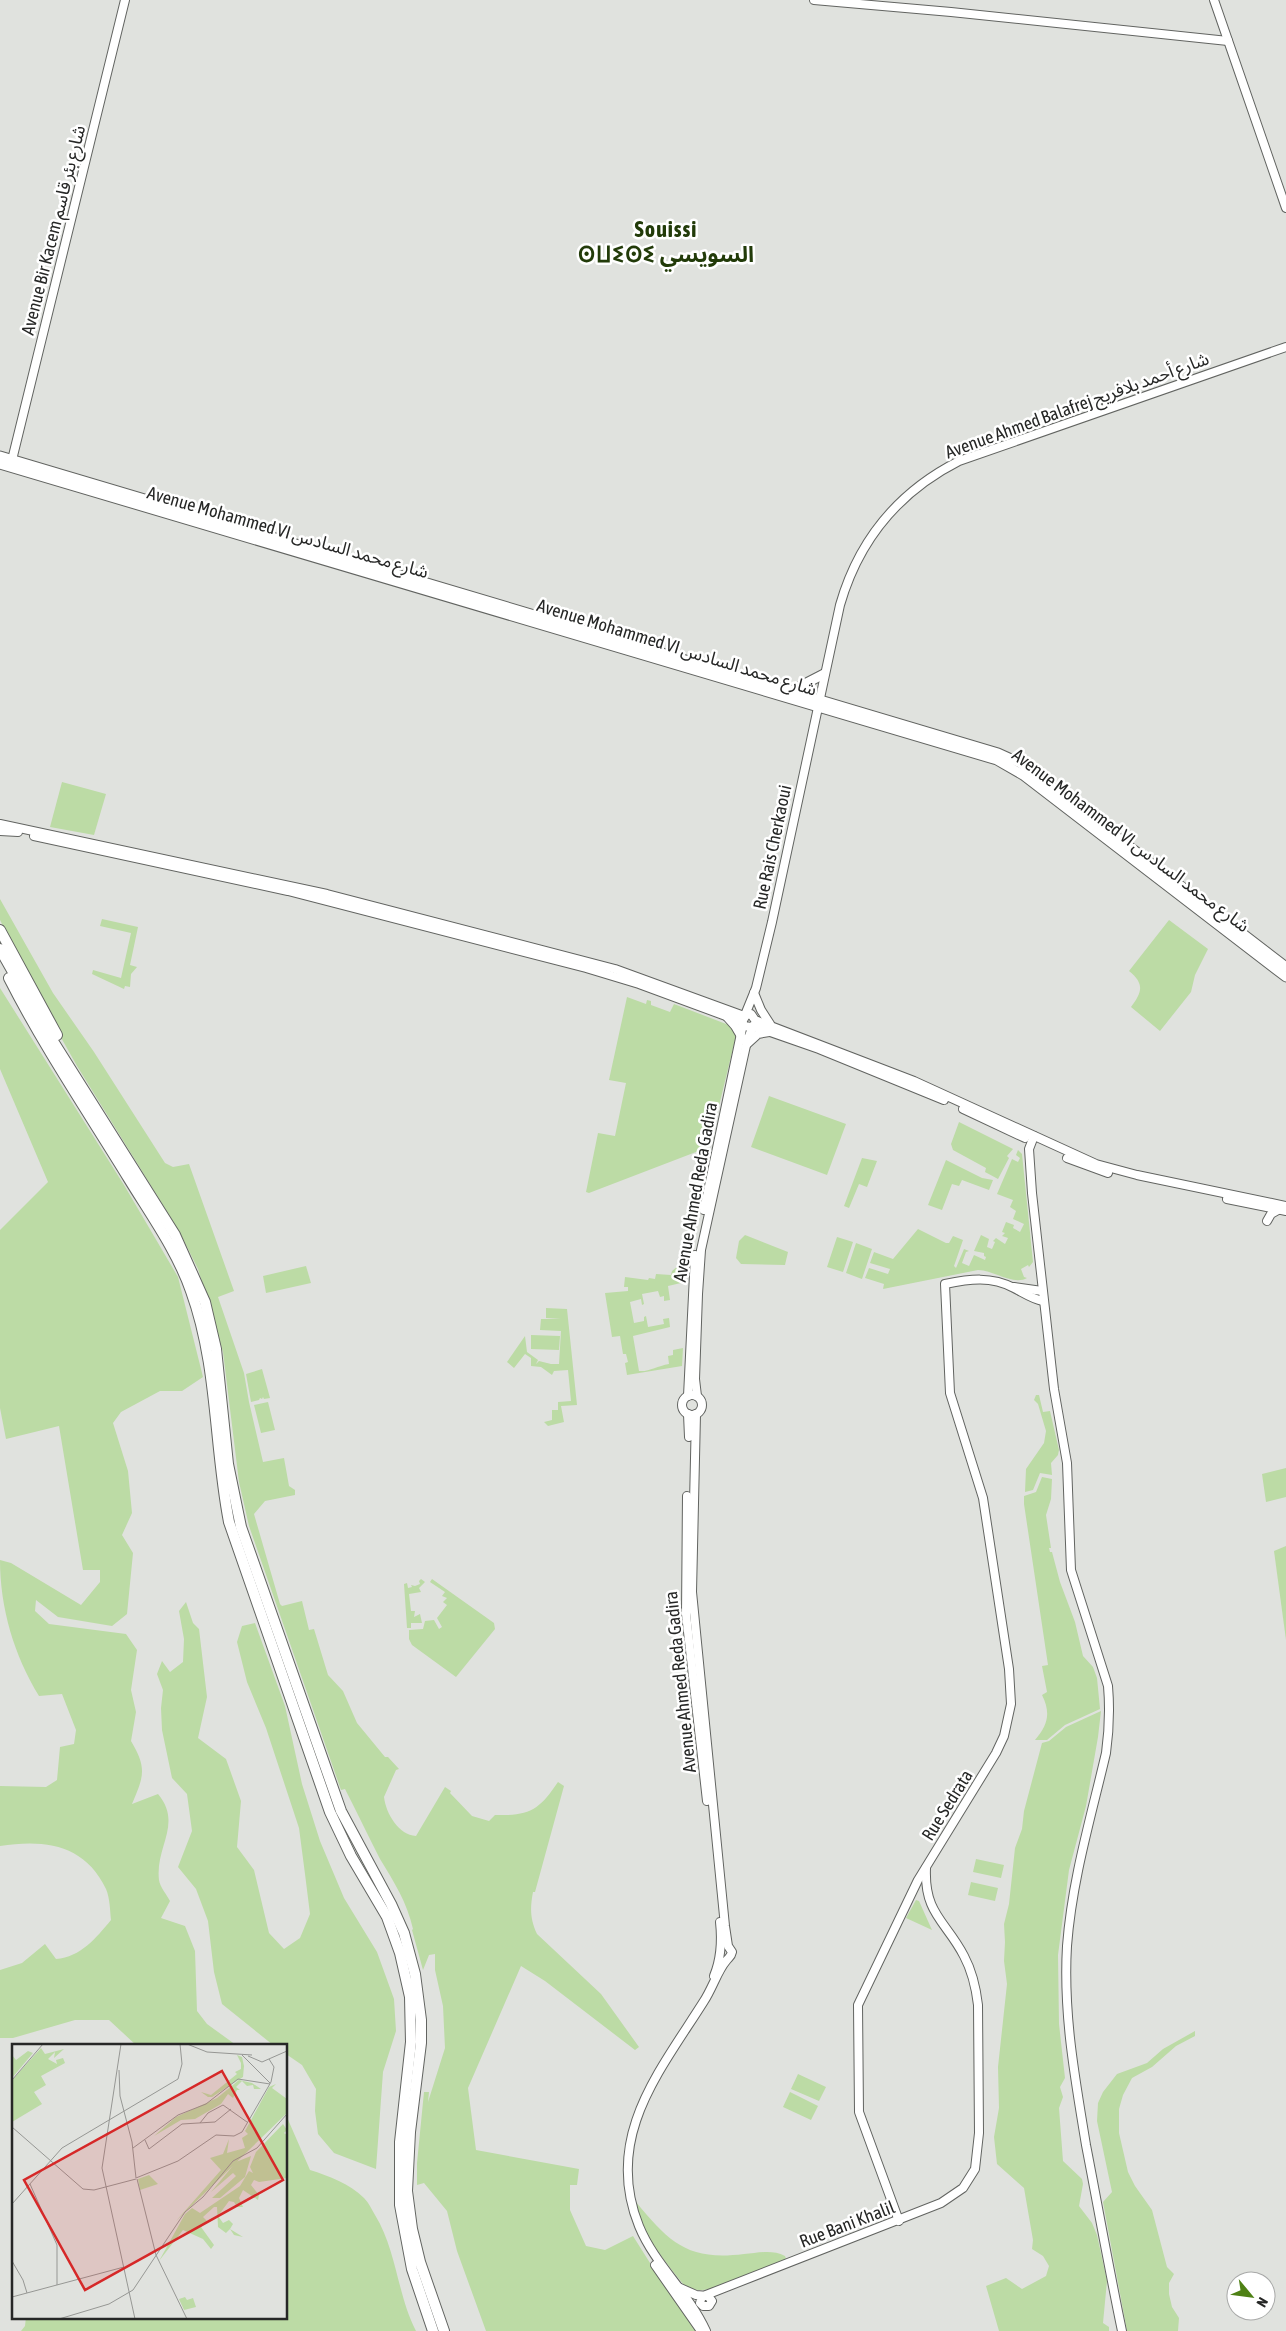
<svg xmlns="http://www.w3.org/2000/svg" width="1286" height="2331" font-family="'Asap Condensed','Noto Sans Arabic','Noto Sans Tifinagh',sans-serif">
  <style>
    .green { fill: #bcdba5 }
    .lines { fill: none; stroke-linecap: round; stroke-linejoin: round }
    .secondary-casing { stroke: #626461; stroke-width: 10 }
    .primary-casing { stroke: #626461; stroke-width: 11 }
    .highway-casing { stroke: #626461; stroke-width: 12 }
    .secondary { stroke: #fff; stroke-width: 8 }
    .primary { stroke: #fff; stroke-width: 9 }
    .highway { stroke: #fff; stroke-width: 10 }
    .labels { text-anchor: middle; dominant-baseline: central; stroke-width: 5; stroke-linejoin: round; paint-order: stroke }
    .street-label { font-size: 18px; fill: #262726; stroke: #fff }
    .district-label { font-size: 22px; font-weight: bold; letter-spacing: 1px; fill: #223b09; stroke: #fff }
    .inset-road { fill: none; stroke: #969794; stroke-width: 1 }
    .view { fill: #d62828; fill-opacity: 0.15; stroke: #d62828; stroke-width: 2.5 }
    .inset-edge { fill: none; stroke: #262726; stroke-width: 2.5 }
  </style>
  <rect width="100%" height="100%" fill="#e0e2de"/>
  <!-- green -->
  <g class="green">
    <path d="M 62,782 L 106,794 L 94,835 L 50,827 Z"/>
    <path d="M 0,899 L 53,993 L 94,1052 L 165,1163 L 173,1167 L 189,1164 L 234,1291 L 218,1297 L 244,1373 L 249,1402 L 263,1462 L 284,1458 L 289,1486 L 295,1490 L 295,1495 L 265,1501 L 254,1514 L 280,1604 L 282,1606 L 302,1601 L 309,1630 L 314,1629 L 328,1675 L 343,1691 L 357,1723 L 385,1757 L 388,1757 L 399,1769 L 396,1770 L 384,1797 C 386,1814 399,1835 416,1836 L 445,1787 L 451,1791 L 450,1793 L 472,1816 L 489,1821 L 495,1815 C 530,1816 539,1810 558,1782 L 564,1786 L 535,1892 L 533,1892 C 530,1908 530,1919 537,1934 L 601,1994 L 639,2047 L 635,2050 L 545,1981 L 521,1966 L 468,2088 L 476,2150 L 579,2169 L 577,2185 L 570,2185 L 570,2210 L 586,2246 L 605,2250 L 633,2236 L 669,2293 L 697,2331 L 486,2331 L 457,2251 L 447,2211 L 424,2183 L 417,2185 L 417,2163 L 424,2092 L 429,2092 L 428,2102 L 445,2048 L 443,2006 L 435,1970 L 435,1954 L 429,1955 L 423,1970 L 412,1930 L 413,1929 C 407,1902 394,1882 380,1859 C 368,1836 357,1812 345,1789 L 341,1790 L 249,1526 L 239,1482 L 223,1352 L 198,1269 L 179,1231 L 77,1066 L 41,1002 L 0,920 Z"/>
    <path d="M 102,919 L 138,927 L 130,965 L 137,967 L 131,974 L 130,987 L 125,986 L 124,989 L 92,974 L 93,970 L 121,978 L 131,933 L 100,926 Z"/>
    <path d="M 1169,920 L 1208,949 L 1195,975 L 1191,992 L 1160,1031 L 1131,1007 C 1142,992 1145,984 1129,971 Z"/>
    <path d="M 0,988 L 124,1185 L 178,1277 L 203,1377 L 182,1391 L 160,1391 L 121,1412 L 113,1423 L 128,1471 L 132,1513 L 122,1535 L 133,1553 L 127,1614 L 112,1626 L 58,1617 L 36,1600 L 35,1611 L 49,1624 L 126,1634 L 137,1650 L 131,1690 L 136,1712 L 131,1741 C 147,1768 144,1776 132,1804 L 158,1794 C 183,1824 155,1846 159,1880 C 160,1887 167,1895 170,1901 L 161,1918 L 185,1926 L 195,1951 L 197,2011 L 207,2024 L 236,2045 L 136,2045 L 109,2020 L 75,2020 L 13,2038 L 0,2038 L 0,1970 L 22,1963 L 45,1944 L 56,1959 C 81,1957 96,1938 111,1920 C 110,1911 110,1898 106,1889 C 85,1844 44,1839 0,1846 L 0,1786 L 46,1787 L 57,1780 L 60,1747 L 74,1744 L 76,1730 L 62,1694 L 39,1696 C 14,1655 0,1608 0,1560 L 11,1563 L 81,1605 L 100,1582 L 100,1570 L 83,1570 L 59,1426 L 6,1439 L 0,1408 L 0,1230 L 48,1182 L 0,1069 Z"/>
    <path d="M 627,997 L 646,1004 L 647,1000 L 651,1001 L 651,1005 L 670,1012 L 674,1004 L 734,1027 L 737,1032 L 709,1147 L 589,1193 L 586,1192 L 598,1133 L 615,1136 L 626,1083 L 609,1080 Z"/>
    <path d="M 769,1096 L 846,1124 L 827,1175 L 751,1147 Z"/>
    <path d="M 959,1122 L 1013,1149 L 1007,1156 L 1009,1158 L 998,1179 L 985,1172 L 986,1168 L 953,1150 L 951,1144 Z"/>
    <path d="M 1018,1150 L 1022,1154 L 1033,1262 L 1029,1267 L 1028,1265 L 1021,1269 L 1024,1277 L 1027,1278 C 1014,1286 993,1270 978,1270 L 883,1289 L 884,1284 L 865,1278 L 869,1268 L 888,1274 L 890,1269 L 870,1263 L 874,1252 L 893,1259 L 918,1229 L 946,1243 L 949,1243 L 953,1236 L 963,1240 L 954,1266 L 956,1268 L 964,1249 L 969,1251 L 966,1252 L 962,1263 L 969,1266 L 974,1255 L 985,1260 L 986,1257 L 984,1256 L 984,1253 L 974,1251 L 981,1235 L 989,1239 L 987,1247 L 992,1249 L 995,1242 L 993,1241 L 996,1238 L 1005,1244 L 1008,1238 L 1002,1236 L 1005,1233 L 1002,1232 L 1006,1222 L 1014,1225 L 1013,1228 L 1020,1232 L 1024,1224 L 1013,1219 L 1016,1211 L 1010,1207 L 1013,1200 L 997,1194 L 1012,1159 L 1018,1162 L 1020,1158 L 1016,1155 Z"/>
    <path d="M 862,1158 L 877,1161 L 867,1187 L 859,1184 L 849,1208 L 844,1206 Z"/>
    <path d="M 946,1160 L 982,1178 L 993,1180 L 989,1190 L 962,1180 L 959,1186 L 952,1184 L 942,1210 L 928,1205 Z"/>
    <path d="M 745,1235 L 788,1252 L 785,1265 L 741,1264 L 736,1258 L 739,1241 Z"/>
    <path d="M 837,1237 L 853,1242 L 843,1272 L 827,1267 Z"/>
    <path d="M 856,1243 L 872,1249 L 862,1279 L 846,1273 Z"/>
    <path d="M 306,1266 L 311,1283 L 266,1293 L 263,1276 Z"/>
    <path d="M 678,1266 L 681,1283 L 668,1286 L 670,1300 L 664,1301 L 664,1296 L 660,1297 L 658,1291 L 642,1294 L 644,1304 L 642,1305 L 641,1299 L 630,1302 L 634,1323 L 644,1321 L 644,1317 L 646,1316 L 648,1327 L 664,1324 L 663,1319 L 669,1318 L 670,1327 L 633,1336 L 639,1371 C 649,1372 657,1366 669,1364 L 668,1356 L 673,1355 L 673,1350 L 683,1348 L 682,1366 L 627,1375 L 625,1363 L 628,1362 L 626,1354 L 623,1354 L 620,1336 L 612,1337 L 605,1293 L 628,1291 L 628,1287 L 624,1287 L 625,1277 L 648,1280 L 649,1278 L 655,1279 L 656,1274 L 671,1275 L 672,1271 Z"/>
    <path d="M 546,1308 L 567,1309 L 577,1405 L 561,1406 L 564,1422 L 548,1426 L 544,1422 L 552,1420 L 552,1410 L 558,1410 L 558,1402 L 571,1401 L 568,1370 L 554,1371 L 552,1375 L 541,1367 L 531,1366 L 531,1358 L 525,1354 L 514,1368 L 507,1362 L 525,1336 L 527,1352 L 538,1360 L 536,1364 L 539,1361 L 551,1364 L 559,1364 L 561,1331 L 540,1330 L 541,1319 L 561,1319 L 546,1318 Z"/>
    <path d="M 531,1335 L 560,1336 L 559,1350 L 531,1349 Z"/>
    <path d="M 262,1369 L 270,1398 L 264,1399 L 263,1397 L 262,1399 L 260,1398 L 259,1400 L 251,1402 L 246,1374 Z"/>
    <path d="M 1036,1395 L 1039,1395 L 1043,1412 L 1050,1411 L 1059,1450 L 1058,1455 L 1051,1463 L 1052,1475 L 1040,1473 L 1033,1490 L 1025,1492 L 1026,1469 L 1044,1443 L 1046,1431 L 1038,1404 L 1034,1400 Z"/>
    <path d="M 268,1402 L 275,1430 L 261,1433 L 254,1405 Z"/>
    <path d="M 1286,1468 L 1286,1497 L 1266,1502 L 1262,1474 Z"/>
    <path d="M 1042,1477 L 1052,1479 L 1051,1499 L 1046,1515 L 1051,1548 L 1049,1548 L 1050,1552 L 1052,1552 L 1060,1582 L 1075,1622 L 1083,1656 L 1093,1667 L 1097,1678 L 1100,1709 L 1065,1725 L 1047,1740 L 1035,1740 C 1048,1725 1051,1713 1042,1695 L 1047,1692 L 1042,1666 L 1048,1665 L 1024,1504 L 1024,1496 L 1036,1492 Z"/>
    <path d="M 1286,1546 L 1286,1640 L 1274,1551 Z"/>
    <path d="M 421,1579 L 425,1582 L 419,1588 L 421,1592 L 409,1594 L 411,1611 L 415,1611 L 414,1617 L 420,1614 L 422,1623 L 411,1623 L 411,1628 L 407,1628 L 404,1584 L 407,1583 L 408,1588 L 412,1587 L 411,1585 L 415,1586 L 420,1584 L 419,1581 Z"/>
    <path d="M 432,1579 L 494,1623 L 495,1629 L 456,1677 L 412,1645 L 409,1639 L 409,1630 L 423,1629 L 425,1621 L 434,1620 L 439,1629 L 442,1627 L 437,1618 L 447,1605 L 443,1602 L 447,1598 L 442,1596 L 445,1592 L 430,1582 Z"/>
    <path d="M 186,1602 L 193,1623 L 199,1629 L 207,1697 L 198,1738 L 226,1759 L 241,1801 L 237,1847 L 254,1870 L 269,1933 L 284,1949 L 300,1938 L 310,1914 L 305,1874 L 299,1828 L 266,1728 L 247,1682 L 237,1642 L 242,1626 L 255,1623 L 285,1706 L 302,1784 L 320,1841 L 344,1898 L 377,1952 L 394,1999 L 396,2031 L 383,2072 L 376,2169 L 334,2153 L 318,2134 L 315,2111 L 316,2089 L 302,2065 L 286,2054 L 286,2045 L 273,2045 L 222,2004 L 214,1972 L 208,1921 L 196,1889 L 178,1867 L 192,1831 L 187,1794 L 172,1778 L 162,1730 L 161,1708 L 163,1690 L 157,1674 L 162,1661 L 170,1672 L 183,1662 L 184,1639 L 179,1611 Z"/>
    <path d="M 1101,1711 L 1098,1737 L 1086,1806 L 1069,1870 L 1058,1955 L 1059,2024 L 1065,2078 L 1060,2087 L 1063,2097 L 1059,2108 L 1063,2161 L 1082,2179 L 1083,2184 L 1079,2206 L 1092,2223 L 1097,2235 L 1107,2281 L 1103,2323 L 1109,2327 L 1109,2331 L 999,2331 L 986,2286 L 1006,2278 L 1022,2289 L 1046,2276 L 1049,2266 L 1043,2256 L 1032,2249 L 1033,2240 L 1024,2188 L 997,2164 L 994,2137 L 999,2108 L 998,2067 L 1007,1984 L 1004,1961 L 1005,1942 L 1004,1924 L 1009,1904 L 1015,1848 L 1022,1829 L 1024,1811 L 1042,1743 L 1049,1741 L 1066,1727 Z"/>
    <path d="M 976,1859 L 1004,1865 L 1001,1878 L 973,1872 Z"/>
    <path d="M 971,1882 L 998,1888 L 995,1901 L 968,1895 Z"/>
    <path d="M 916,1900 L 919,1901 L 932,1930 L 906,1918 Z"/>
    <path d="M 1195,2031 L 1195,2036 L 1176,2046 L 1152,2067 L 1132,2078 L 1123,2095 L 1119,2109 L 1119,2133 L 1128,2172 L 1135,2186 L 1152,2210 L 1167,2267 L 1174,2274 L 1169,2283 L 1169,2294 L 1172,2307 L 1179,2318 L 1178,2331 L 1127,2331 L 1103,2202 L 1112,2192 L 1097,2121 L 1098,2103 L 1103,2092 L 1117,2074 L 1147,2063 L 1163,2049 Z"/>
    <path d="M 798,2074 L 826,2087 L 819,2101 L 791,2089 Z"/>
    <path d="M 790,2092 L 818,2106 L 811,2120 L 783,2107 Z"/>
    <path d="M 286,2115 L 310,2170 C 329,2176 350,2184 364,2198 C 369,2203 372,2210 375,2215 C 397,2251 397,2294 416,2331 L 21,2331 L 25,2326 L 26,2317 L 286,2317 Z"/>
    <path d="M 636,2202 C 670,2243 688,2261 744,2254 C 758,2253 772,2249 785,2256 L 786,2259 C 765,2268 719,2291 699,2290 C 693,2290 689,2288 684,2285 C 670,2268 634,2224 636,2202 Z"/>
  </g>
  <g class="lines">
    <!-- secondary casing -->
    <g class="secondary-casing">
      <g id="secondary">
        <path d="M 814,0 L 951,12 L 1228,41"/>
        <path d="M 1214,0 L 1286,208"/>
        <path d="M 11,464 L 125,0"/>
        <path d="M 0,824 L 327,894 L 615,969 L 744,1016"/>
        <path d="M 0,831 L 18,832"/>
        <path d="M 34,836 L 288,891 L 586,968 L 639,984 L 742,1022"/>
        <path d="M 754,993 L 761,1010 L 770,1024"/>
        <path d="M 745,1015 L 756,988 L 772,922 L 840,605 C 859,539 898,492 959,461 L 1286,347"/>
        <path d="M 727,1017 L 735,1026 L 742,1038"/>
        <path d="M 753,1026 L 819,1049 L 944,1100"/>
        <path d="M 751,1027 L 744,1026 L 742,1022 L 746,1015 L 751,1014 L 755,1020 L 914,1081 L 1096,1164 L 1137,1175 L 1286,1206"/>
        <path d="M 747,1044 L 758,1034 L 769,1032"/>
        <path d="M 963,1109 L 1025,1138"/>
        <path d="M 1034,1136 L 1029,1149 L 1032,1193 L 1054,1389 L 1067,1463 L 1071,1570 L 1108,1686 C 1110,1709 1109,1731 1106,1753 C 1091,1817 1072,1880 1067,1946 C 1063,2014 1075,2078 1086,2145 C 1098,2207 1109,2269 1122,2331"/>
        <path d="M 1067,1158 L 1108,1173"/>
        <path d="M 1227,1199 L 1286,1211"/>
        <path d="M 704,1210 L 743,1024"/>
        <path d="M 1267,1221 L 1271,1214 L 1278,1210"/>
        <path d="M 1014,1287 L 1042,1291"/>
        <circle cx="692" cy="1405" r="10"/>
        <path d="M 688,1396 L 695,1255"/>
        <path d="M 697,1396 L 695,1379 L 698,1294 L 701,1250 L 747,1041 L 753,1026"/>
        <path d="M 688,1414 L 689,1437"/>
        <path d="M 696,1414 L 692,1592 L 725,1926 L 728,1946 L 732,1952 C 731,1957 729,1957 726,1961 C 718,1970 712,1989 704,2001 C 660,2071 603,2137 639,2226 C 655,2265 689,2293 706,2331"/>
        <path d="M 687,1496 L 686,1614 L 707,1801"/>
        <path d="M 714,1976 C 721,1959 722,1940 720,1922"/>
        <path d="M 899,2221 L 859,2112 L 858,2005 L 918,1880 L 996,1753 L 1004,1736 L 1011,1704 L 1009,1669 L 983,1498 L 950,1393 L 945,1284 C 970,1279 991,1276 1014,1288 C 1024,1293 1032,1299 1043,1301"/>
        <path d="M 655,2265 L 701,2331"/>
        <path d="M 678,2287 L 696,2295 L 708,2296 L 712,2301 L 709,2306 L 703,2306 L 700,2303 L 702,2296"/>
        <path d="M 706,2295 L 941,2203 L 963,2188 L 975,2169 L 979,2133 L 978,2005 C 976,1988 972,1971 964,1956 C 946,1921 924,1914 926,1868"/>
      </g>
    </g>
    <!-- primary casing -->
    <g class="primary-casing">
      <g id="primary">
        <path d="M 0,456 L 998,753 L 1020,763 L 1048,784 L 1286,967"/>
        <path d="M 0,464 L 997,760 L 1023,775 L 1286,977"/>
        <path d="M 791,691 L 824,674"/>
      </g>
    </g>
    <!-- highway casing -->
    <g class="highway-casing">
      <g id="highway">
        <path d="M 0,930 L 57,1035"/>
        <path d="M 0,949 L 44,1027 L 175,1235 L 205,1302 L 216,1349 L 228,1464 L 241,1527 L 341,1811 L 391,1904 L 404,1933 L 415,1974 L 421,2020 L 421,2043 L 410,2132 L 407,2191 L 412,2229 L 420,2262 L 444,2331"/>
        <path d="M 9,978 C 44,1047 88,1112 129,1179 C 151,1215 177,1251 191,1291 C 218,1365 214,1445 229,1522 L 330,1812 L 351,1856 L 387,1917 L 400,1953 L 410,1997 L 411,2042 L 400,2142 L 400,2205 L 412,2269 L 433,2331"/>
      </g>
    </g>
    <!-- secondary -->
    <use href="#secondary" class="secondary"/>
    <!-- primary -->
    <use href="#primary" class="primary"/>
    <!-- highway -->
    <use href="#highway" class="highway"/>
  </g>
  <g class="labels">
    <!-- street labels -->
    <g class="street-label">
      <text transform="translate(53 230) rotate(-76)">Avenue Bir Kacem شارع بئر قاسم</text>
      <text transform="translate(1077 405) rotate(-20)">Avenue Ahmed Balafrej شارع أحمد بلافريج</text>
      <text transform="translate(288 532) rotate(16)">Avenue Mohammed VI شارع محمد السادس</text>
      <text transform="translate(677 647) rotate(17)">Avenue Mohammed VI شارع محمد السادس</text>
      <text transform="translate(1131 840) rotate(37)">Avenue Mohammed VI شارع محمد السادس</text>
      <text transform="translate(772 847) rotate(-78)">Rue Rais Cherkaoui</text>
      <text transform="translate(695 1192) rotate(-80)">Avenue Ahmed Reda Gadira</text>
      <text transform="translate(680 1682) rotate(-96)">Avenue Ahmed Reda Gadira</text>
      <text transform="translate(947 1805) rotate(-58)">Rue Sedrata</text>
      <text transform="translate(847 2224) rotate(-21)">Rue Bani Khalil</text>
    </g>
    <!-- district labels -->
    <g class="district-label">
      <text x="666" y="229">Souissi<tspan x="666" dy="25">ⵙⵡⵉⵙⵉ السويسي</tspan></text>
    </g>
  </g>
  <!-- overview -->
  <g transform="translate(12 2044)">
    <rect width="275" height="275" fill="#e0e2de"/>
    <path d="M 29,4 L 33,10 L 52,5 L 42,14 L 43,8 L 36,15 L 45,20 L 44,16 L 51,14 L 53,19 L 29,32 L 34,41 L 22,48 L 30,60 L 0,78 L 0,36 ZM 16,7 L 21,9 L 0,34 L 0,11 L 4,16 ZM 225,11 L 230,13 L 232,22 L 231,33 L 200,53 L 196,53 L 189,48 L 199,51 L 225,30 L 223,28 L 229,25 L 229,19 ZM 227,36 L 240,39 L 249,45 L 242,45 L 241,41 L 235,42 L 230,37 L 224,43 L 228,46 L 225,46 L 221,54 L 216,50 L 209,60 L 183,75 L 169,76 L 142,92 L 164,73 L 205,54 ZM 264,40 L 260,44 L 275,55 L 275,69 L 164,177 L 209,126 L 198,114 L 211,110 L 217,95 L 215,109 L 233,104 L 230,94 L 236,90 L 233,87 L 257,43 ZM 271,80 L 275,86 L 272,89 L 275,91 L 275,134 L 247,138 L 242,136 L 239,141 L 247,151 L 246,156 L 231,146 L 227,154 L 231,163 L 225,163 L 222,158 L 217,157 L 206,172 L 211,179 L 217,176 L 221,180 L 218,185 L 231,193 L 222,191 L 218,185 L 214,189 L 206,183 L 205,163 L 202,163 L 191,173 L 195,177 L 189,183 L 202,201 L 199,205 L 191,195 L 171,186 L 147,217 L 173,170 L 180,164 L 188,169 L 228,142 L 237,127 L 241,129 L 238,123 L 244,108 ZM 239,112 L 233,133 L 208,154 L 200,154 L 224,132 L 221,129 L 199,148 L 224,118 ZM 137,131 L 146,140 L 128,146 L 126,135 ZM 173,253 L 175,256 L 181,254 L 184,263 L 172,266 L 167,255 Z" fill="#bcdba5"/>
    <path class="inset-road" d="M 109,0 L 90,124 L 123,275M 175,0 L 195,8 L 240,11M 230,11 L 258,39M 236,12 L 250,18 L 275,7M 107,26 L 108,52 L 120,98 L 124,134M 0,36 L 31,0M 188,79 L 196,69 L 211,61 L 235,78M 0,83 L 71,145 L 82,146 L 124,135M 133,96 L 137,105 L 170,80 L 203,78 L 219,65M 121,104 L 166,71 L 194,60 L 226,35 L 258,40M 124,134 L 166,117 L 204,91 L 222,92 L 230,88 L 259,38 L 262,23 L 257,15M 125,135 L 144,211 L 175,275M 18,140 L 45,201 L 45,241M 0,160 L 50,104 L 166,35 L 170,20 L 168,0M 0,217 L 11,236 L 15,249M 0,253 L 112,223M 47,275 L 97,260 L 121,246 L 173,168 L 191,153 L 221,117 L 245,104 L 275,70"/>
    <path class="view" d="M 210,27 L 271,136 L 73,246 L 12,136 Z"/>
    <rect width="275" height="275" class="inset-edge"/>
  </g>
  <!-- north arrow -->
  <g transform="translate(1251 2296) rotate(119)"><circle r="24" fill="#ffffff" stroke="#a8a9a8"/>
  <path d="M0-4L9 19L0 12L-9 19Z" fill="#4e8115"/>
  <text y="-8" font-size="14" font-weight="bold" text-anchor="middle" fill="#262726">N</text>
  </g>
</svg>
